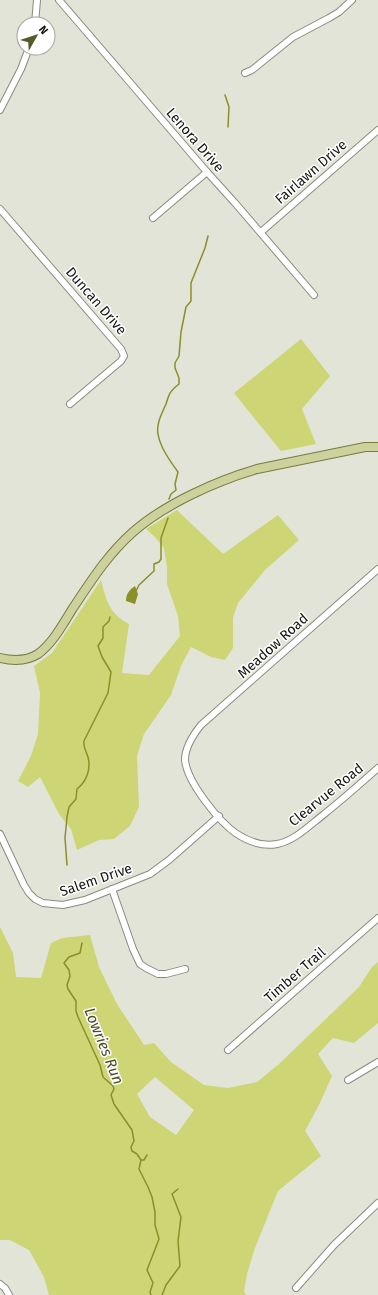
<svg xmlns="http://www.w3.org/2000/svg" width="378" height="1295" font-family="'Fira Sans',sans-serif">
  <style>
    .green { fill: #ced575; fill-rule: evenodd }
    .water { fill: #8a8f27 }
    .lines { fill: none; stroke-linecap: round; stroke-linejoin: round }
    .stream { stroke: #8a8f27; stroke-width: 1.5 }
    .minor-casing { stroke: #8a8b80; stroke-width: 8 }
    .major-casing { stroke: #777b3f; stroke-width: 10 }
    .minor { stroke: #fff; stroke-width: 6 }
    .major { stroke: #cdd19b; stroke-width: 8 }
    .labels { text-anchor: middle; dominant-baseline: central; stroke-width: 3; stroke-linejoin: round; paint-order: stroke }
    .street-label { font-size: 14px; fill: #141410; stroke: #fff }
    .water-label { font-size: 15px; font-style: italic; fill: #4a4d23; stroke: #fff }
  </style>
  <rect width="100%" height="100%" fill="#e3e4d8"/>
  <!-- green -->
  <g class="green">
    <path d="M 301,339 L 330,376 L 302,409 L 316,444 L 281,451 L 234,393 Z"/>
    <path d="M 177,510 L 223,554 L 278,515 L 299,540 L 265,570 L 238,603 L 233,618 L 233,648 L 225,660 L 211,657 L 191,647 L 181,666 L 171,695 L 144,734 L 137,756 L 139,807 L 130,826 L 114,839 L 99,840 L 77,850 L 71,829 L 59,814 L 40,777 L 28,787 L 18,781 L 31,756 L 38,734 L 40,693 L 34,666 L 52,653 L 101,580 C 106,599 109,614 129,624 L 122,673 L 149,675 L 180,636 L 178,616 L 167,584 L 167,567 L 164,548 L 155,537 L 146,529 Z"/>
    <path d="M 0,927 L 13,953 L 16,977 L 41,978 L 51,943 L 62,938 L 90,935 L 99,967 L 117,1004 L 144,1045 L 154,1043 L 171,1062 L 204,1085 L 228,1088 L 257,1082 L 279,1064 L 359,987 L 372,967 L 378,962 L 378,1023 L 354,1043 L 333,1038 L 318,1054 L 332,1076 L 319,1105 L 305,1131 L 321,1156 L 278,1191 L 255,1248 L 247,1274 L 244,1291 L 246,1295 L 49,1295 L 44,1277 L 29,1250 L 10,1240 L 0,1240 ZM 155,1077 L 194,1110 L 176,1135 L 150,1117 L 137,1094 Z"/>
  </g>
  <!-- water -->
  <path class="water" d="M 135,586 L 138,594 L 135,604 L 126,601 C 126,594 129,590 135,586 Z"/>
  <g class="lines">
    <!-- stream -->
    <g class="stream">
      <path d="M 225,95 L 229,107 L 228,127"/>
      <path d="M 169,499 L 171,494 L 176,490 L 175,484 L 178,472 C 170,461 160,447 158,434 C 156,424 162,413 166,404 C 169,394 170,391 179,384 L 179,378 L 175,368 L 175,363 L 179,356 L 181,332 L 186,307 L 191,301 L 191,283 L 205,248 L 208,236"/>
      <path d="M 136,591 L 139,585 L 154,571 L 154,564 L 159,562 L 161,559 L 161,538 L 168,518"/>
      <path d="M 67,865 L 65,838 L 67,817 L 69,807 L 76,799 L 77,789 C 87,781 91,769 88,757 C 86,751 83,747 84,741 L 108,693 L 111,672 L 102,657 L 98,646 L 103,638 L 103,627 L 109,621 L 110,617"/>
      <path d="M 82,943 L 80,953 L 69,957 L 64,963 L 69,970 L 70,976 L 67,985 L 68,989 L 76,1001 L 76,1011 L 78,1017 L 100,1065 L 103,1077 L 113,1086 L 114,1089 L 111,1095 L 114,1104 L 132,1130 L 134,1141 L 131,1147 L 132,1151 L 137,1154 L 141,1160"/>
      <path d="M 141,1160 L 139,1169 L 148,1187 L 152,1197 L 155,1212 L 155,1225 L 159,1239 L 147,1270 L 153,1283 L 150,1292 L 151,1295"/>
      <path d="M 141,1160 L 144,1160 L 147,1155"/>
      <path d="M 162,1295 L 166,1285 L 180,1266 L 178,1241 L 181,1217 L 172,1194 L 178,1189"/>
    </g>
    <!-- minor casing -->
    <g class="minor-casing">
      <g id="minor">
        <path d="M 59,0 L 207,172 L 235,203 L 314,295"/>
        <path d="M 35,24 L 37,0"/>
        <path d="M 245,73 L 252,70 L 293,37 L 329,18 L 339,12 L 352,0"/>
        <path d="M 0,110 L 21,69 L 29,48"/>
        <path d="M 0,209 L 121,349 L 124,356 L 121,361 L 70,404"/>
        <path d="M 153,218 L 207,172"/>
        <path d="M 261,232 L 378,130"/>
        <path d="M 378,569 L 201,725 C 193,735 185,747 185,760 C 187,782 219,822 237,834 C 248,841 263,847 277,844 C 294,841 309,826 323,815 C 342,800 360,784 378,768"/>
        <path d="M 0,834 L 24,885 L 29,893 L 35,899 L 43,903 L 63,905 L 85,900 L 150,874 L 169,860 L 219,816"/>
        <path d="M 112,889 L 133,949 L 140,964 L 146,968 L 158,974 L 166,974 L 185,969"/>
        <path d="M 228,1050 L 378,918"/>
        <path d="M 348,1080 L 378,1062"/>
        <path d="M 0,1284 L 5,1288 L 9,1295"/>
        <path d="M 296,1288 L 334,1245 L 378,1203"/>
      </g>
    </g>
    <!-- major casing -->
    <g class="major-casing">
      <path id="major" d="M 0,658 C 13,661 27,661 38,654 C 53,643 63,624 73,608 C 91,581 108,554 133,532 C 165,504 216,481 257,469 L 365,447 L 378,447"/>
    </g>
    <!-- minor -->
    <use href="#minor" class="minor"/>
    <!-- major -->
    <use href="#major" class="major"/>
  </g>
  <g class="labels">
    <!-- street labels -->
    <g class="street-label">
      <text transform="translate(195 140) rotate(49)">Lenora Drive</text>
      <text transform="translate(311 172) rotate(-41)">Fairlawn Drive</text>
      <text transform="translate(96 301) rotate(49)">Duncan Drive</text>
      <text transform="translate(273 646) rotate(-42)">Meadow Road</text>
      <text transform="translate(326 795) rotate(-39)">Clearvue Road</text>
      <text transform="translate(96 880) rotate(-19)">Salem Drive</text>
      <text transform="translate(295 975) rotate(-41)">Timber Trail</text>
    </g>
    <!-- water labels -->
    <g class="water-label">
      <text transform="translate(104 1046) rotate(68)">Lowries Run</text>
    </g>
  </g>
  <!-- north arrow -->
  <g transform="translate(36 36) rotate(51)"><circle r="19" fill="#ffffff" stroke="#a1a19f"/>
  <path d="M0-3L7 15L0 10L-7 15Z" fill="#565a27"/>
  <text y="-6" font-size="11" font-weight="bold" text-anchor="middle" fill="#141410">N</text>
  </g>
</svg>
